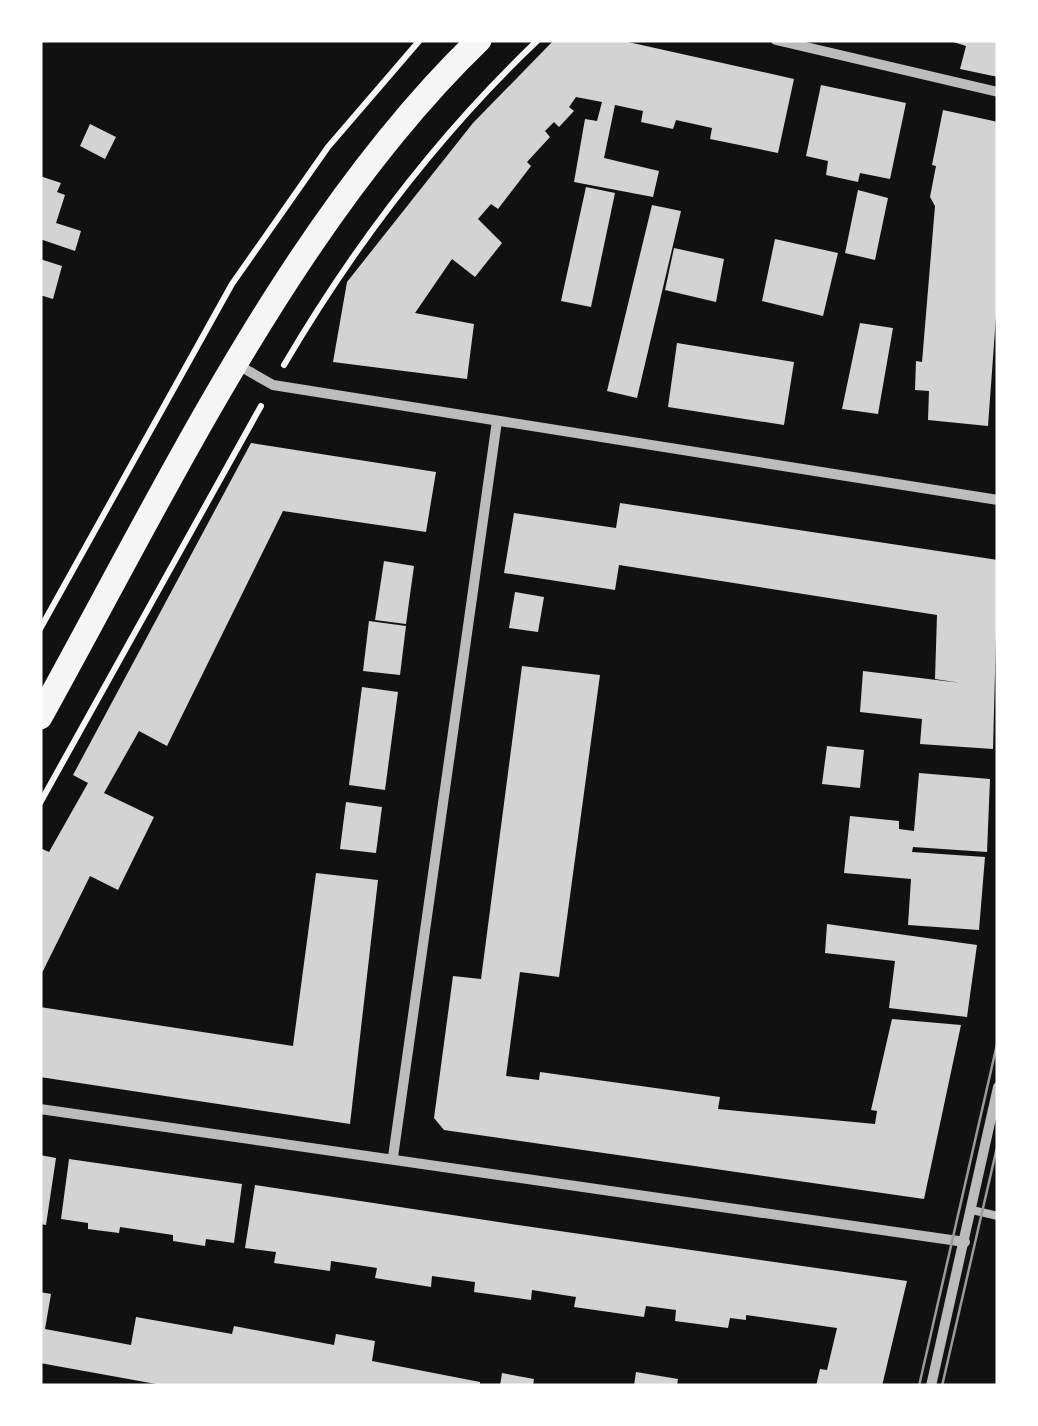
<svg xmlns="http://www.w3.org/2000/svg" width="1038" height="1426" font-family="'Fira Sans',sans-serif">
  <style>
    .building { fill: #d3d3d3 }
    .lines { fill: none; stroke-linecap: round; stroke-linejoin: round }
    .path { stroke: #f5f5f5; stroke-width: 6 }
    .service { stroke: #bcbcbc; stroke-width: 8 }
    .minor { stroke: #bcbcbc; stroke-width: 10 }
    .primary { stroke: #f5f5f5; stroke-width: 25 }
    .tram { stroke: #9a9a9a; stroke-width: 2.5 }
  </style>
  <rect width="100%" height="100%" fill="#111"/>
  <!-- building -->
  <g class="building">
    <path d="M 554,40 L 619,40 L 794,79 L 778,153 L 710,139 L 712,128 L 676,120 L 673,129 L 641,122 L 643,111 L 615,105 L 604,158 L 659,171 L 653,197 L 574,182 L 585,119 L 597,121 L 602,102 L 576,97 L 569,107 L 574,111 L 559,127 L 554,122 L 545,131 L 550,137 L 527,162 L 531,166 L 498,209 L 491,204 L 478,219 L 502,243 L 475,277 L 452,259 L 415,313 L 474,324 L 467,379 L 333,362 L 347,282 L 473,123 Z"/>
    <path d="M 947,40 L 998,40 L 998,77 L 960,69 L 966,46 Z"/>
    <path d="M 821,85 L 906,103 L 890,179 L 860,173 L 858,182 L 826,175 L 828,161 L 806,156 Z"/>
    <path d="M 943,110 L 998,122 L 998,289 L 988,426 L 928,420 L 929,391 L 915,390 L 916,361 L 922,362 L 935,206 L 930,197 L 936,166 L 932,165 Z"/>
    <path d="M 90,124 L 116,137 L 105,159 L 80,146 Z"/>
    <path d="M 40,176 L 61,183 L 57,192 L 65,195 L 56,223 L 81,231 L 75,251 L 40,239 Z"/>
    <path d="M 586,187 L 615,193 L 591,307 L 561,301 Z"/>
    <path d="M 858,190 L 888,198 L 875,260 L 845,253 Z"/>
    <path d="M 652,205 L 681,211 L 637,398 L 607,391 Z"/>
    <path d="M 775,239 L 838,253 L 823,316 L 762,301 Z"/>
    <path d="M 674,248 L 724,259 L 716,302 L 665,290 Z"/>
    <path d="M 40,259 L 62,266 L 53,299 L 40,295 Z"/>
    <path d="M 860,323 L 893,328 L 878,414 L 842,409 Z"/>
    <path d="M 677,343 L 794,362 L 784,425 L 668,407 Z"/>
    <path d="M 251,443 L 436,472 L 426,532 L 283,511 L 167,746 L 139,731 L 104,793 L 154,817 L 118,890 L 90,876 L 40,977 L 40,848 L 49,852 L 88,783 L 73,775 Z"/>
    <path d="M 620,503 L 998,560 L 993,749 L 920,744 L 922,719 L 860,712 L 863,671 L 961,683 L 935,679 L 937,615 L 619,565 L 615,590 L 504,573 L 514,513 L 616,528 Z"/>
    <path d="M 384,561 L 414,566 L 406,624 L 375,620 Z"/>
    <path d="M 515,592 L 544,597 L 538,632 L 509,628 Z"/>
    <path d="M 369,621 L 406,626 L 400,675 L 363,671 Z"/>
    <path d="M 522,666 L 600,675 L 559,977 L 520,972 L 506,1076 L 539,1080 L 540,1072 L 720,1097 L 718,1109 L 875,1124 L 877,1111 L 871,1110 L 892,1019 L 961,1025 L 924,1199 L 444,1130 L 434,1118 L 453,976 L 481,979 Z"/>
    <path d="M 362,687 L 398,692 L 385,790 L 349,785 Z"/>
    <path d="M 827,746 L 864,750 L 860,788 L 822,784 Z"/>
    <path d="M 919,773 L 990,779 L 987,852 L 913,847 L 912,852 L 985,857 L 979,930 L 908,925 L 911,879 L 844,873 L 850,816 L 899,821 L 899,829 L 914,831 Z"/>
    <path d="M 346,802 L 382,807 L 376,853 L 340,849 Z"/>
    <path d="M 316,873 L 378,880 L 350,1124 L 40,1077 L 40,1007 L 293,1046 Z"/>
    <path d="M 827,924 L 977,945 L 967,1017 L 889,1008 L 895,961 L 825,953 Z"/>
    <path d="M 40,1155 L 56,1158 L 46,1225 L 40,1224 Z"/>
    <path d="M 69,1159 L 242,1184 L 234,1243 L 206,1239 L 205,1246 L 173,1241 L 173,1235 L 120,1227 L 119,1233 L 88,1229 L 88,1223 L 61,1219 Z"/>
    <path d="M 255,1185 L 511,1224 L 907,1281 L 882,1386 L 816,1386 L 820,1369 L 827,1370 L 837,1328 L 746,1315 L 746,1320 L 730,1318 L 728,1328 L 675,1321 L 676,1310 L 646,1306 L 644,1317 L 574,1307 L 576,1297 L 532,1290 L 531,1300 L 474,1292 L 475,1282 L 432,1276 L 431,1287 L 375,1278 L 377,1268 L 331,1261 L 330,1271 L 274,1263 L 276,1252 L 245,1248 Z"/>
    <path d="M 40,1292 L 51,1294 L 45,1329 L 131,1345 L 136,1317 L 232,1334 L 234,1326 L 334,1345 L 336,1334 L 375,1341 L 372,1361 L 480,1382 L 480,1386 L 167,1386 L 40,1363 Z"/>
    <path d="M 636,1372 L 678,1379 L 677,1386 L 634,1386 Z"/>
    <path d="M 502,1373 L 534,1379 L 533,1386 L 500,1386 Z"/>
  </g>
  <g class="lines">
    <!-- path -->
    <g class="path">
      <path d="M 284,365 C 354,246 438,135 538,40"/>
      <path d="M 40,629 L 232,284 L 328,147 L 420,40"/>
      <path d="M 40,803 L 261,406"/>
    </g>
    <!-- service -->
    <path class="service" d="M 972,1210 L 998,1216"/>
    <!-- minor -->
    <g class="minor">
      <path d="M 776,40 L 998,92"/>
      <path d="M 238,365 L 273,385 L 998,500"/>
      <path d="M 40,1109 L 965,1242"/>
      <path d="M 393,1157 L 497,421"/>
      <path d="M 931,1386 L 998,1087"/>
    </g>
    <!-- primary -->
    <path class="primary" d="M 40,717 C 165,492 293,219 479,40"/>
    <!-- tram -->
    <g class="tram">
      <path d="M 919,1386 L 998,1040"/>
      <path d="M 942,1386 L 998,1143"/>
    </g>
  </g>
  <!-- border -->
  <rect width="1038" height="1426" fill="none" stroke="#ffffff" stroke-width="85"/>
</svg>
